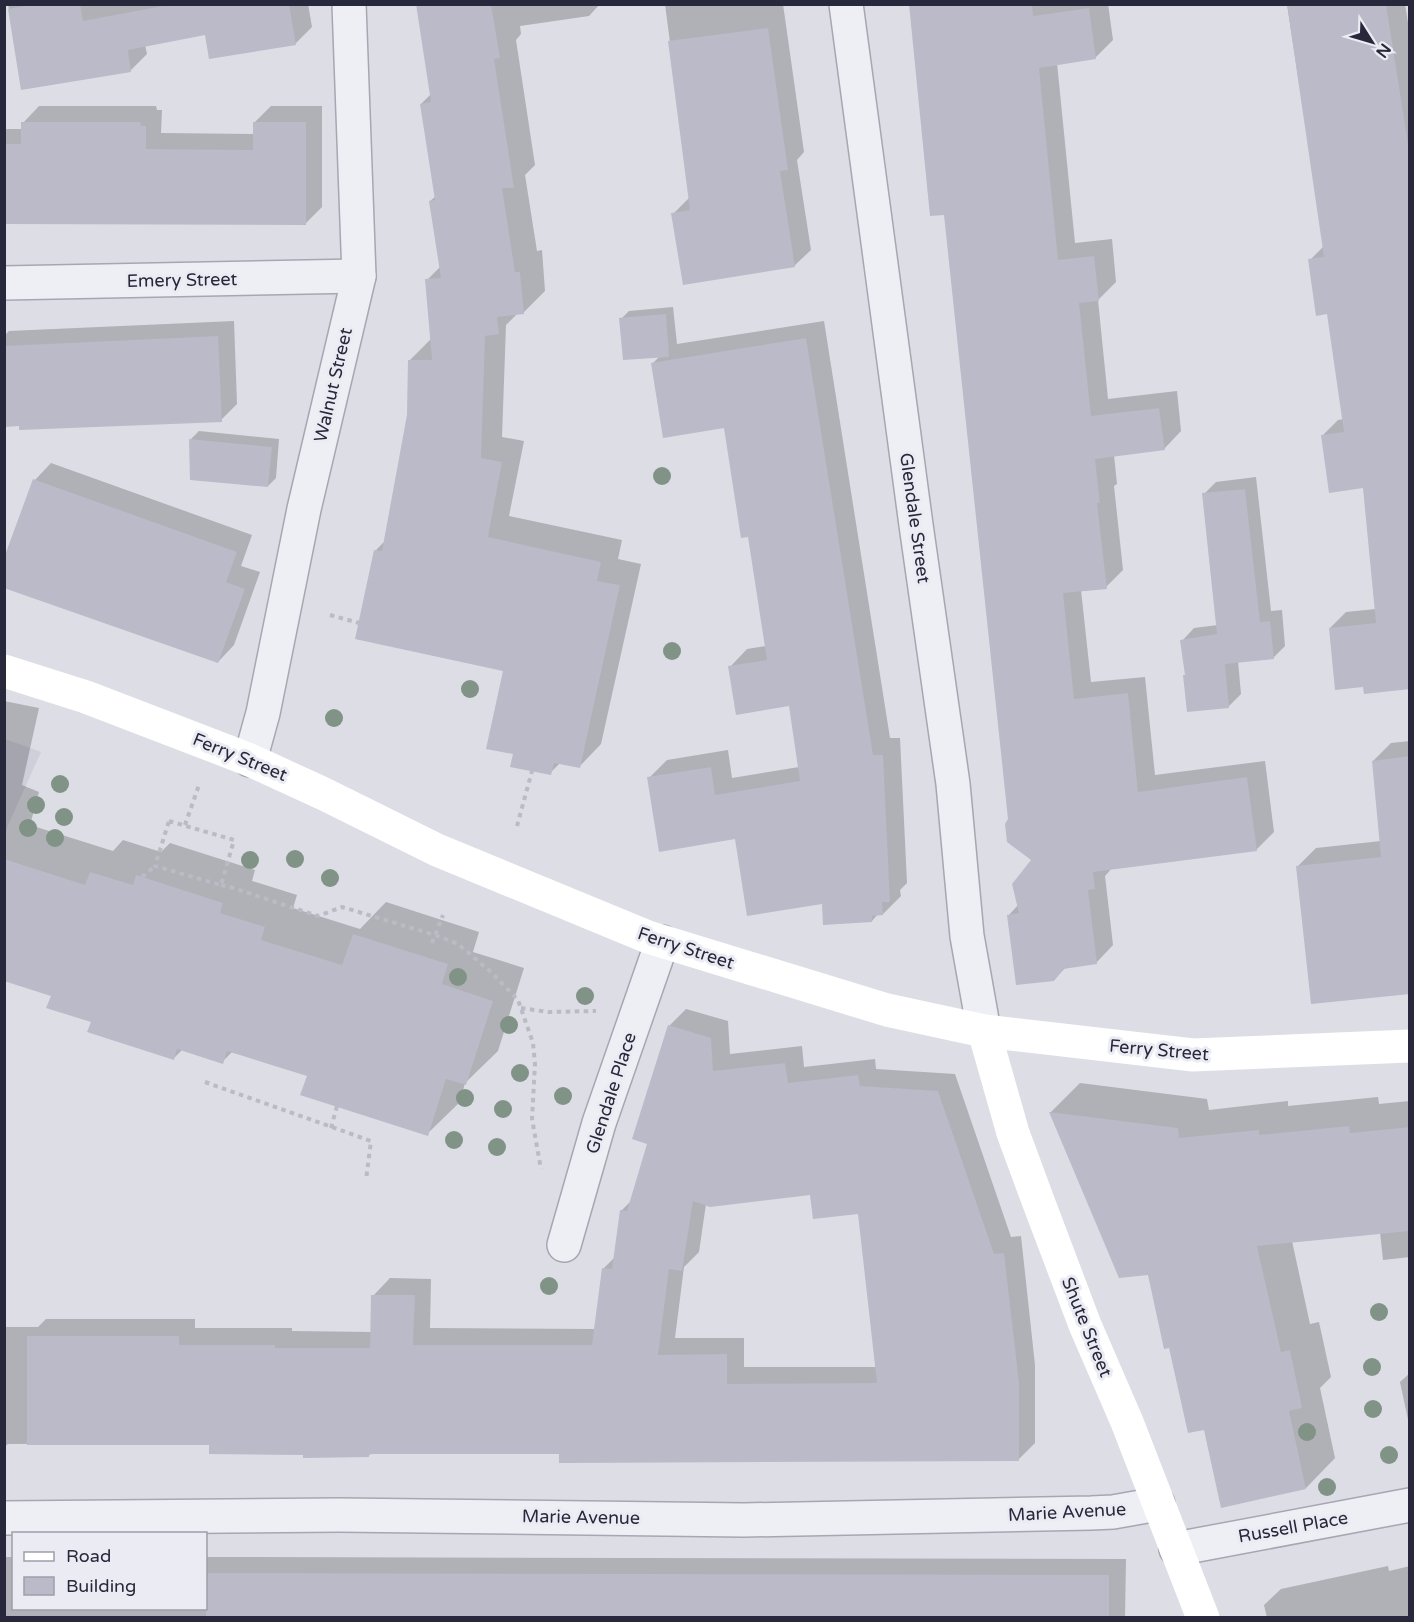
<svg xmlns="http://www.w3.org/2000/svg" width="1414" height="1622" font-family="'Varela Round',sans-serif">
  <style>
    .built { fill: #cecfda }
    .shadow { fill: #0003; fill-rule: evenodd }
    .building { fill: #babac8; fill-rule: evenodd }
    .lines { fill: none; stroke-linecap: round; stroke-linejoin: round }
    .minor-casing { stroke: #a6a7b2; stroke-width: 36 }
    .tertiary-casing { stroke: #a6a7b2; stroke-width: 36 }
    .path { stroke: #babbc4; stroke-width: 4; stroke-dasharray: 4.5 4.5; stroke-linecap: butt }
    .minor { stroke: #eeeff4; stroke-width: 33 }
    .tertiary { stroke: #eeeff4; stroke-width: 33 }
    .secondary { stroke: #fff; stroke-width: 33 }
    .tree { fill: #809386 }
    .labels { text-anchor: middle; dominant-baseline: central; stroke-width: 6; stroke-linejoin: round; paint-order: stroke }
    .street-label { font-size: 18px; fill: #27283b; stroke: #ebecf3 }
  </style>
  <rect width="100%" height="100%" fill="#dcdde5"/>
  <!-- built -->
  <path class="built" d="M 5,739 L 41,752 L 8,825 L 5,837 Z"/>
  <!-- shadow -->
  <g class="shadow">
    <path d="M 8,4 L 308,4 L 312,27 L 296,43 L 206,34 L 145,45 L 147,54 L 131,70 L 22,88 Z"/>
    <path d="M 417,4 L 600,4 L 589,16 L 520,26 L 521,34 L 516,40 L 535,165 L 525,175 L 537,251 L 542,250 L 545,291 L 523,313 L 518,313 L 506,325 L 502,437 L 524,441 L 509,516 L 622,540 L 618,559 L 641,564 L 601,744 L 579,767 L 560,763 L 550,773 L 514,753 L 505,670 L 376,550 L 386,540 L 408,415 L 410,360 L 431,339 L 427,280 L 441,266 L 430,201 L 436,196 L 421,104 L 431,94 Z"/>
    <path d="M 665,4 L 783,4 L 804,152 L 797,160 L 811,250 L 794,266 L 673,214 L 690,197 Z"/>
    <path d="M 910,4 L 1108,4 L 1113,40 L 1095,58 L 1057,63 L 1075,243 L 1112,239 L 1116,282 L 1098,300 L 1108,399 L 1177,391 L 1181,431 L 1164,449 L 1114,455 L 1117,484 L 1114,486 L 1123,570 L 1106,587 L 1081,590 L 1091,682 L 1145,677 L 1155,775 L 1265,761 L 1274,832 L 1256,850 L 1112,868 L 1105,876 L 1113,945 L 1096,963 L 1066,967 L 1054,980 L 1009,915 L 1018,905 L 1033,859 L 1010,819 L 946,213 Z"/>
    <path d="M 1287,4 L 1405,4 L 1410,35 L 1410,688 L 1365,686 L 1330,628 L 1346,612 L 1376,609 L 1364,486 L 1322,436 L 1338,420 L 1344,419 L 1328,313 L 1310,260 L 1324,246 Z"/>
    <path d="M 39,106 L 156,106 L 157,110 L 162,110 L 161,133 L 254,134 L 254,123 L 271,106 L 322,106 L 322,207 L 305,224 L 4,223 L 4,131 L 7,129 L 23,129 L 23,123 Z"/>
    <path d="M 673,307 L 677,344 L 824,321 L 890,738 L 900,738 L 907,883 L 900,890 L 901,896 L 883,914 L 878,914 L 872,921 L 823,902 L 737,838 L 649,778 L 667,760 L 728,750 L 732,778 L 799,767 L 790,704 L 730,667 L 747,649 L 766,646 L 749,535 L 726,427 L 653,363 L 660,356 L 621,319 L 629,311 Z"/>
    <path d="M 234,321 L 237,404 L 221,420 L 4,426 L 4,336 L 9,331 Z"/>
    <path d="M 199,431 L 279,439 L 276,478 L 268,486 L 191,439 Z"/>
    <path d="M 51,463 L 252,535 L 241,566 L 260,572 L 234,645 L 218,662 L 35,480 Z"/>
    <path d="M 1256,477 L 1271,611 L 1282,610 L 1285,646 L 1273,658 L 1238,661 L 1241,694 L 1229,706 L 1187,674 L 1182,641 L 1194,628 L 1218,625 L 1204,494 L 1216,482 Z"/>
    <path d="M 4,701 L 39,708 L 22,785 L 39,792 L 30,825 L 113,851 L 123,840 L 161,852 L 170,843 L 255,870 L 252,881 L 297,895 L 293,908 L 360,929 L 386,902 L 479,932 L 473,952 L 524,968 L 498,1051 L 465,1083 L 460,1102 L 427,1134 L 309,1075 L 233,1051 L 222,1062 L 182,1050 L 174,1058 L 92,1021 L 53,995 L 4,979 Z"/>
    <path d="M 1410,741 L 1410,993 L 1298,866 L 1316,848 L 1381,841 L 1373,761 L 1391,743 Z"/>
    <path d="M 686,1009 L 728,1021 L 730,1054 L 802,1046 L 804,1067 L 875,1059 L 876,1069 L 955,1074 L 1011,1237 L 1021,1236 L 1035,1365 L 1035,1443 L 1018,1460 L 561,1453 L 372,1453 L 368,1456 L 305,1453 L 210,1443 L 8,1444 L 4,1447 L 4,1327 L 38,1327 L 46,1319 L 195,1319 L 195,1328 L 292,1328 L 292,1331 L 372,1332 L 373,1296 L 390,1278 L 431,1279 L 430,1328 L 595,1329 L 603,1269 L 615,1257 L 621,1211 L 631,1201 L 649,1143 L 669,1026 ZM 812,1194 L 860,1212 L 877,1367 L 744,1367 L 744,1338 L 675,1338 L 684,1267 L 699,1252 L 706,1204 Z"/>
    <path d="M 1080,1083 L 1207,1099 L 1209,1110 L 1288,1101 L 1288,1106 L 1378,1097 L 1379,1104 L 1410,1101 L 1410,1257 L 1383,1260 L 1380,1232 L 1292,1241 L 1310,1324 L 1319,1322 L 1331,1377 L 1320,1388 L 1335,1458 L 1306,1488 L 1205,1428 L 1170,1346 L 1149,1273 L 1050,1113 Z"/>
    <path d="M 1410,1373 L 1410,1429 L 1400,1382 Z"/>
    <path d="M 4,1551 L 6,1557 L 14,1557 L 14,1608 L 206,1608 L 206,1557 L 1126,1559 L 1125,1618 L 4,1618 Z"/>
    <path d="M 1388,1566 L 1389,1571 L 1410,1566 L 1410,1618 L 1267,1618 L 1264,1605 L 1281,1589 Z"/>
  </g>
  <!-- building -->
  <g class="building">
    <path d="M 35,4 L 80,4 L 83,21 L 173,4 L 289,4 L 296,45 L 209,59 L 205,35 L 128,50 L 131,72 L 21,90 L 8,9 Z"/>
    <path d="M 416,4 L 491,4 L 500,58 L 494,59 L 514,188 L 502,188 L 515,272 L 520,272 L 524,314 L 497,317 L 499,334 L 485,336 L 481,458 L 502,462 L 488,537 L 601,562 L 597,581 L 620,585 L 580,768 L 554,763 L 551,775 L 510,767 L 513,754 L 486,749 L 503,671 L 355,639 L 374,550 L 382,551 L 407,415 L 408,360 L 432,360 L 425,279 L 441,278 L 429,201 L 435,200 L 420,104 L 431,102 Z"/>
    <path d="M 909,4 L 1032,4 L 1033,16 L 1089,8 L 1096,59 L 1039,68 L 1058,260 L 1094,256 L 1099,301 L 1079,303 L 1091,416 L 1159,408 L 1165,450 L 1095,459 L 1100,503 L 1097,503 L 1107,589 L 1063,593 L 1074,699 L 1128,693 L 1138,792 L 1247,777 L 1257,851 L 1093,872 L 1095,889 L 1088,890 L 1097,964 L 1063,969 L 1054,981 L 1016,985 L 1007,915 L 1019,913 L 1012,884 L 1031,860 L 1007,842 L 1005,824 L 1008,819 L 944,215 L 930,216 Z"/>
    <path d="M 1287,4 L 1386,4 L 1410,157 L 1410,689 L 1364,694 L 1363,687 L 1335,690 L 1329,628 L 1376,623 L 1363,488 L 1329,493 L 1321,435 L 1344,432 L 1327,314 L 1316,316 L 1308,259 L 1324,257 Z"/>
    <path d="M 768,28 L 788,170 L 780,171 L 795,267 L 683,285 L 671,213 L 690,210 L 668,41 Z"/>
    <path d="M 21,122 L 140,122 L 141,126 L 146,126 L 146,149 L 253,150 L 253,122 L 306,122 L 306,225 L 4,224 L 4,144 L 21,144 Z"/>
    <path d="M 666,314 L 669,357 L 623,360 L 619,318 Z"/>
    <path d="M 218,336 L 222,422 L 19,430 L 19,426 L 4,427 L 4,346 Z"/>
    <path d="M 806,338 L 873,755 L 883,755 L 890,902 L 882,902 L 883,915 L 872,916 L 872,922 L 823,925 L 822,904 L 747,916 L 735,839 L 659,852 L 647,777 L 711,767 L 715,795 L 800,781 L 789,706 L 736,715 L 728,666 L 767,660 L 748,537 L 741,538 L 724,428 L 663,438 L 651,363 Z"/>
    <path d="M 189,439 L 272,447 L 268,487 L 190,480 Z"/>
    <path d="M 33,479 L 237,552 L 226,582 L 245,589 L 218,663 L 4,588 L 4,558 Z"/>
    <path d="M 1245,489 L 1260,622 L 1270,621 L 1274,659 L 1225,664 L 1229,708 L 1187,712 L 1183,675 L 1185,675 L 1180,640 L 1217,634 L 1202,493 Z"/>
    <path d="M 1410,756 L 1410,994 L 1311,1004 L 1296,866 L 1381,857 L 1372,761 Z"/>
    <path d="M 4,859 L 85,885 L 90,872 L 133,885 L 136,875 L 223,903 L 220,913 L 265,927 L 261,940 L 342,965 L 353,934 L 448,964 L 442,984 L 493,1001 L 466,1085 L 446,1079 L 428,1136 L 300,1095 L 307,1076 L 227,1051 L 223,1064 L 177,1049 L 174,1060 L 87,1032 L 91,1022 L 46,1008 L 51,996 L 4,981 Z"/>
    <path d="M 668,1025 L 711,1038 L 713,1071 L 785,1063 L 788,1083 L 858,1075 L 860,1086 L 938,1091 L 994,1254 L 1004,1253 L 1019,1383 L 1019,1461 L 559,1463 L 559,1454 L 369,1454 L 369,1457 L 303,1458 L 303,1455 L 209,1454 L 209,1445 L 27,1445 L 27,1336 L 179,1336 L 179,1345 L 275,1345 L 275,1348 L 370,1348 L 371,1295 L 415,1295 L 413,1345 L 592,1345 L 602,1268 L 612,1269 L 620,1210 L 627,1211 L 647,1144 L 632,1139 ZM 810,1195 L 813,1219 L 858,1214 L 877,1383 L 727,1384 L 727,1354 L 658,1355 L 669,1269 L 682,1271 L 693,1201 L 710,1207 Z"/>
    <path d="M 1049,1112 L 1178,1128 L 1179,1138 L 1259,1130 L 1259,1135 L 1349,1126 L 1350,1133 L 1410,1127 L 1410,1231 L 1257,1246 L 1281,1352 L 1290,1350 L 1302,1408 L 1289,1411 L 1306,1489 L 1221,1508 L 1204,1430 L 1188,1433 L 1169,1348 L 1164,1349 L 1148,1275 L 1119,1278 Z"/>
    <path d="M 206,1573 L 1109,1575 L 1109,1617 L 206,1617 Z"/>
  </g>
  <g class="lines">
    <!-- minor casing -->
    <g class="minor-casing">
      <g id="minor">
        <path d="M 4,283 L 359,276"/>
        <path d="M 564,1245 L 599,1123 L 662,942"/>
        <path d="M 4,1518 L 339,1515 L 744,1520 L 1091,1513 L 1113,1512 L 1158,1504"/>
        <path d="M 1176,1549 L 1410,1505"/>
      </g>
    </g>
    <!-- tertiary casing -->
    <g class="tertiary-casing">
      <g id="tertiary">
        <path d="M 846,4 L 916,525 L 953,784 L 967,936 L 984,1031"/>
        <path d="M 250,760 L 263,713 L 304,509 L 359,276 L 349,4"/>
      </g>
    </g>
    <!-- path -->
    <g class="path">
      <path d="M 330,615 L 359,623"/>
      <path d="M 169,821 L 234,840 L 221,885 L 155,866 Z"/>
      <path d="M 185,825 L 199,785"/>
      <path d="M 517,826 L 532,771"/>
      <path d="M 142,877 L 155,866"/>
      <path d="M 221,885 L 230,887 L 318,916 L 342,907 L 435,935 L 458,944 L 492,973 L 518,1000 L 533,1043 L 535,1064 L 532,1119 L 541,1169"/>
      <path d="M 432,943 L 443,915"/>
      <path d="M 521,1008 L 548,1012 L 596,1011"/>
      <path d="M 205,1082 L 371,1141 L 366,1180"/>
      <path d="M 331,1128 L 337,1106"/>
    </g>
    <!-- minor -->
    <use href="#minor" class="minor"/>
    <!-- tertiary -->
    <use href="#tertiary" class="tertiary"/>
    <!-- secondary -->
    <g class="secondary">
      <path d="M 4,671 L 86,697 L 250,760 L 324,794 L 437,850 L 648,937 L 887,1010 L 984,1031 L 1193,1055 L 1410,1046"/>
      <path d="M 984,1031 L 1013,1133 L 1037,1198 L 1085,1325 L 1127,1422 L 1203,1618"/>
    </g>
  </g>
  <!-- trees -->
  <g class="tree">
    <circle cx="662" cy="476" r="9"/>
    <circle cx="672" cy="651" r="9"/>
    <circle cx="470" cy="689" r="9"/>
    <circle cx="334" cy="718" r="9"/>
    <circle cx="60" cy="784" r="9"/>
    <circle cx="36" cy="805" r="9"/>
    <circle cx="64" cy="817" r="9"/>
    <circle cx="28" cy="828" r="9"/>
    <circle cx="55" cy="838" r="9"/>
    <circle cx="295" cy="859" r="9"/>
    <circle cx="250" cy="860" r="9"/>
    <circle cx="330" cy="878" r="9"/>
    <circle cx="458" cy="977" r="9"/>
    <circle cx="585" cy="996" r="9"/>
    <circle cx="509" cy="1025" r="9"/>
    <circle cx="520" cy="1073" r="9"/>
    <circle cx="563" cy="1096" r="9"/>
    <circle cx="465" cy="1098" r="9"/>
    <circle cx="503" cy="1109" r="9"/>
    <circle cx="454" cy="1140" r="9"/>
    <circle cx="497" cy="1147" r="9"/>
    <circle cx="549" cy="1286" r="9"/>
    <circle cx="1379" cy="1312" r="9"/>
    <circle cx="1372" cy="1367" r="9"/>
    <circle cx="1373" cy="1409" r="9"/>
    <circle cx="1307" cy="1432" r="9"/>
    <circle cx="1389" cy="1455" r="9"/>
    <circle cx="1327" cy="1487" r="9"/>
  </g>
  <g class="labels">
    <!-- street labels -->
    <g class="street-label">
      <text transform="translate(182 280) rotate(-1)">Emery Street</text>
      <text transform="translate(333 385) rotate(-77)">Walnut Street</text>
      <text transform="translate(915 518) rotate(82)">Glendale Street</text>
      <text transform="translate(240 757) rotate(22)">Ferry Street</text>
      <text transform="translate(686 948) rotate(18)">Ferry Street</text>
      <text transform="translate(1159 1050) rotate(5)">Ferry Street</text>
      <text transform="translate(611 1093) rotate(-72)">Glendale Place</text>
      <text transform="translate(1087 1327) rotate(68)">Shute Street</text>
      <text transform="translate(1067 1512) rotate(-3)">Marie Avenue</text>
      <text transform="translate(581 1517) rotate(1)">Marie Avenue</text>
      <text transform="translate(1293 1527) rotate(-10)">Russell Place</text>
    </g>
  </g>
  <!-- border -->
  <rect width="1414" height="1622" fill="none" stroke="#27283b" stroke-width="12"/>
  <!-- legend -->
  <rect x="12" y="1532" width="195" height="78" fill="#ebecf3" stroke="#9d9ea9" stroke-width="1.5"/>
  <rect x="24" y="1552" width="30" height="9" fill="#ffffff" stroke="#9d9ea9" stroke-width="1.5"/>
  <text x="66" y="1562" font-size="18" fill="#27283b">Road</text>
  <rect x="24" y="1577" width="30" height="18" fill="#babac8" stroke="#9d9ea9" stroke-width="1.5"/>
  <text x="66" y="1592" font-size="18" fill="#27283b">Building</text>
  <!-- north arrow -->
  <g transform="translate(1372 42) rotate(127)" stroke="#ebecf3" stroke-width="4.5" paint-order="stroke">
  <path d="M0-4.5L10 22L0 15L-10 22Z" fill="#27283b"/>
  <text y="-9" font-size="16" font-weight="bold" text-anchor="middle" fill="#27283b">N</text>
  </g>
</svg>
